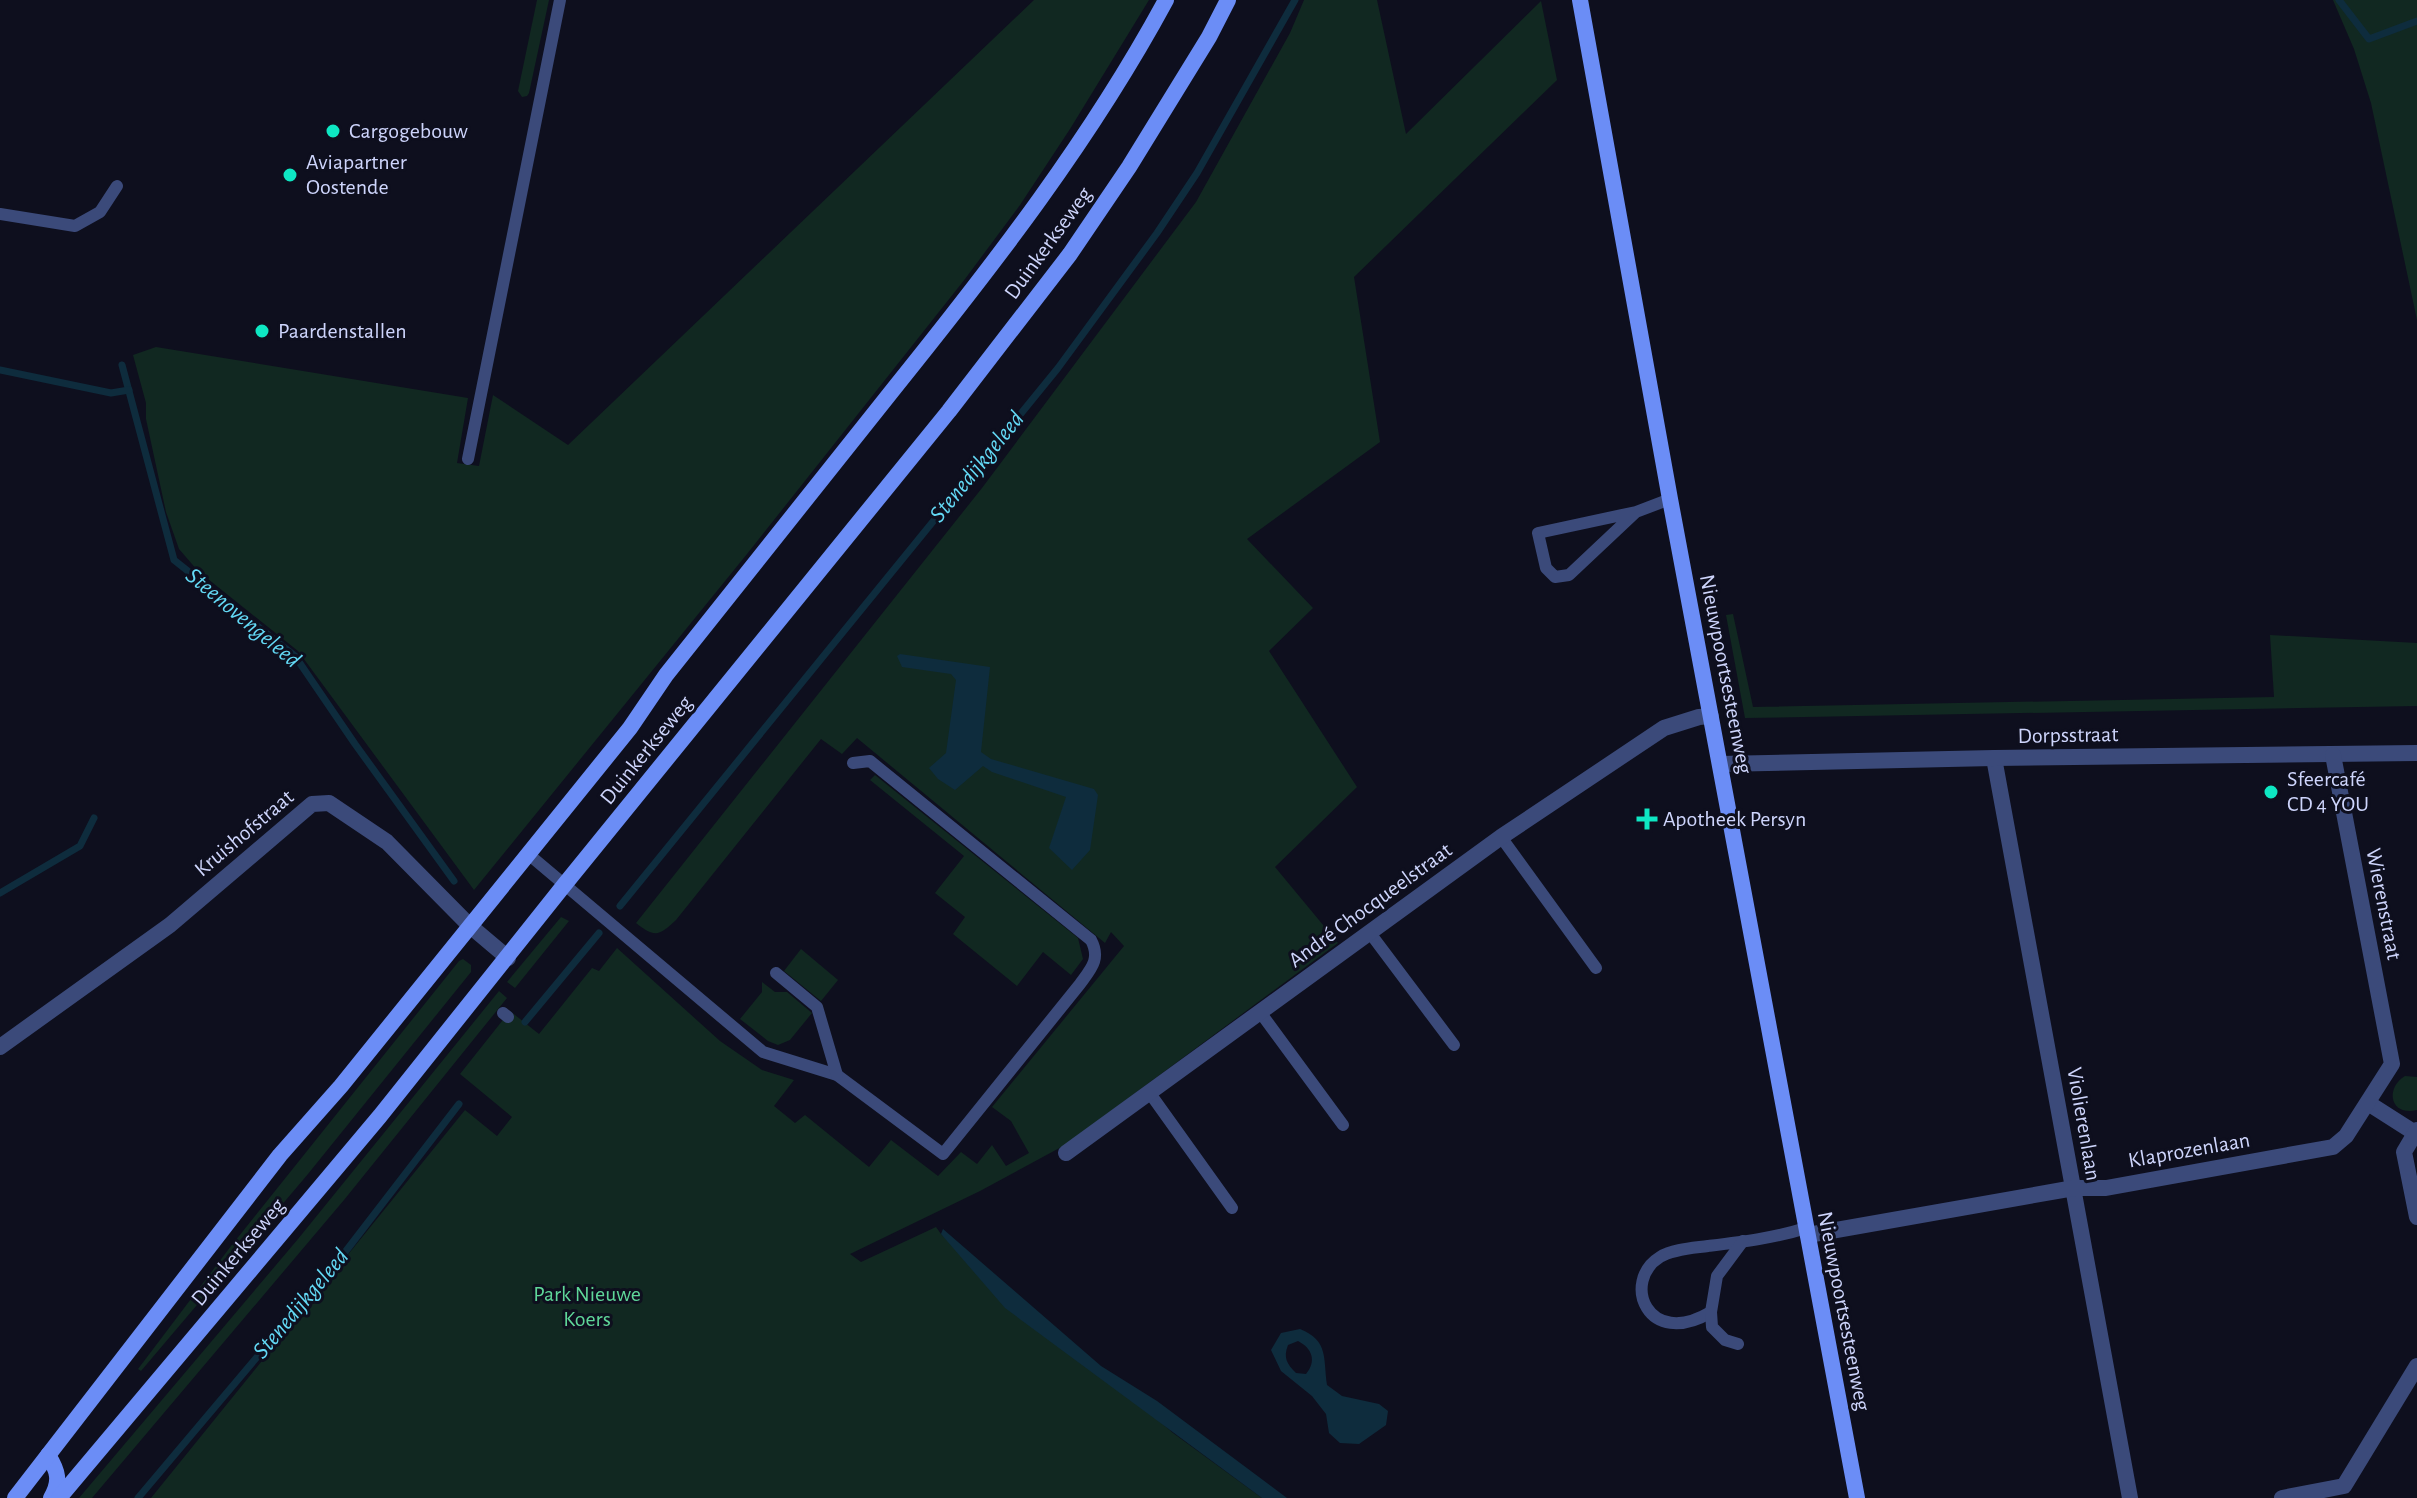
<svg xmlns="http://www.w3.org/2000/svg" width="2417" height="1498" font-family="'Alegreya Sans',sans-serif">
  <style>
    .green { fill: #112821 }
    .water { fill: #0e2c3d; fill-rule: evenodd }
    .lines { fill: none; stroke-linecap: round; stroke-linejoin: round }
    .stream { stroke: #0e2c3d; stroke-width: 7 }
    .service { stroke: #3b4a7a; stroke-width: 12 }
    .minor { stroke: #3b4a7a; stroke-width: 16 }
    .secondary { stroke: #6b8df6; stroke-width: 16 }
    .poi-dot { fill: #0ee7c3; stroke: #0e0f1e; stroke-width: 3 }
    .labels { text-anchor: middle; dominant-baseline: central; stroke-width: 6; stroke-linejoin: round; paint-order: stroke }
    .poi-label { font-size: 22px; fill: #ced5fc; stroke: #0e0f1e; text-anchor: start }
    .street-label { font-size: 22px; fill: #ced5fc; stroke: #0e0f1e }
    .park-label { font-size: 22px; fill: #5fd799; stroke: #0e0f1e }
    .water-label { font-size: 24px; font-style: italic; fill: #63d9f5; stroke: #0e0f1e }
  </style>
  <rect width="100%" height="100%" fill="#0e0f1e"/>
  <!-- green -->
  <g class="green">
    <path d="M 537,0 L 549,0 L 529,93 L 527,96 L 522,97 L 518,91 Z"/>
    <path d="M 1034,0 L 1149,0 L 1070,129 L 1020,205 L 965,279 L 747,554 L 474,890 L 298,651 L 198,571 L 179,549 L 166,512 L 146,419 L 146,403 L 133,355 L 156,347 L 468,398 L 457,463 L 479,466 L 493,395 L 568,445 Z"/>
    <path d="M 1304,0 L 1377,0 L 1406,134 L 1541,1 L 1557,80 L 1354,277 L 1380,442 L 1247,539 L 1313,608 L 1269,651 L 1357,787 L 1275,867 L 1338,943 L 1065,1145 L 980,1191 L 850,1254 L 861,1262 L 936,1227 L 941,1234 L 1173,1433 L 1262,1498 L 151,1498 L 465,1110 L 497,1136 L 512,1117 L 460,1074 L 510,1011 L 539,1034 L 592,968 L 599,971 L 617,948 L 720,1041 L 762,1070 L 794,1080 L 774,1106 L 795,1123 L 805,1115 L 869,1167 L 891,1140 L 938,1176 L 961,1152 L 977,1164 L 992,1145 L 1006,1166 L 1029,1153 L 1011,1121 L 992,1107 L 1124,946 L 1111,932 L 1105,943 L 857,738 L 842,754 L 821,739 L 676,920 C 659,936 655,938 636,923 L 982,488 L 1196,202 L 1290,33 Z"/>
    <path d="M 2333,0 L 2417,0 L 2417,320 L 2371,103 L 2354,49 Z"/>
    <path d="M 1733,614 L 1753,707 L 2274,697 L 2270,635 L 2417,643 L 2417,706 L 1745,718 L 1726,615 Z"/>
    <path d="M 875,775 L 1078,938 L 1083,959 L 1071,975 L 1043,952 L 1017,986 L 953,934 L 965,917 L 935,893 L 964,856 L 870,780 Z"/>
    <path d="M 561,917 L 569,921 L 515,988 L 507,982 Z"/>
    <path d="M 801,949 L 838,980 L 821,1001 L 784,971 Z"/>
    <path d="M 463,959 L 471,965 L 471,972 L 308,1174 L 141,1371 L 138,1369 L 231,1246 L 459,961 Z"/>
    <path d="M 762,982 L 775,992 L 787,992 L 812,1013 L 790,1040 L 778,1045 L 768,1041 L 740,1019 L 762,992 Z"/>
    <path d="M 499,991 L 507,998 L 344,1200 L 92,1498 L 79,1498 L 298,1239 Z"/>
    <path d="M 2405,1076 L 2417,1077 L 2417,1110 C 2391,1117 2384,1089 2405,1076 Z"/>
  </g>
  <!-- water -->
  <g class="water">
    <path d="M 900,654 L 990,667 L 981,752 L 991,759 L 1094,789 L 1098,795 L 1090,850 L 1072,870 L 1049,848 L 1066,797 L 992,772 L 983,766 L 955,790 L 938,779 L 929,768 L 946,753 L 956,680 L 951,674 L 902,667 L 897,656 Z"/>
    <path d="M 943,1229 L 1101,1366 L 1157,1401 L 1287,1498 L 1262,1498 L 1005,1308 L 941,1234 Z"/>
    <path d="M 1300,1329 C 1329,1341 1323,1358 1327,1385 L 1342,1396 L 1379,1404 L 1388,1411 L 1386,1425 L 1359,1444 L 1340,1443 L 1329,1433 L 1326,1414 L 1312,1396 L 1281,1371 L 1271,1350 L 1281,1333 ZM 1298,1341 C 1312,1348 1317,1361 1306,1374 L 1296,1373 C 1287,1364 1283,1358 1288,1345 Z"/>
  </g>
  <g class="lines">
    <!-- stream -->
    <g class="stream">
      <path d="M 2339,0 L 2369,39 L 2417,21"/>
      <path d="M 122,365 L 174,560 L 295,656 L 355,744 L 454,881"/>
      <path d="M 0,370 L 111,393 L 129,390"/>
      <path d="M 0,893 L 80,846 L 94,818"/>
      <path d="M 620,906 L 1058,368 L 1157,233 L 1197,173 L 1295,0"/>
      <path d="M 525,1022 L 599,933"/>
      <path d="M 138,1498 L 339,1260 L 459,1104"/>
    </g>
    <!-- service -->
    <g class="service">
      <path d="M 0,214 L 75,226 L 100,212 L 117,186"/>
      <path d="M 468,459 L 560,0"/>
      <path d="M 1636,512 L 1569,575 L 1555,577 L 1546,568 L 1538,533 L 1636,512 L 1670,499"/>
      <path d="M 1501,837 L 1596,968"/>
      <path d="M 527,853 L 763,1052 L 837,1075 L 943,1154 L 1080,984 C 1091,969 1101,959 1091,940 L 870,761 L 853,763"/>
      <path d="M 1370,933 L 1454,1045"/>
      <path d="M 776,973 L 817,1007 L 837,1075"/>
      <path d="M 1260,1012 L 1343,1125"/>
      <path d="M 503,1013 L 508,1017"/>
      <path d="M 1149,1092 L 1232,1208"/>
      <path d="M 1711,1312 C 1647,1350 1621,1281 1660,1257 C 1673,1249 1694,1248 1708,1246 C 1741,1242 1775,1238 1806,1228"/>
      <path d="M 1738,1344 L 1725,1340 L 1712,1327 L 1711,1312 L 1717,1276 L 1743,1241"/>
    </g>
    <!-- minor -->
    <g class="minor">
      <path d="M 1994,758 L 2130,1498"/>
      <path d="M 1720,764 L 1994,758 L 2417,753"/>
      <path d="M 0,1047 L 170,925 L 312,804 L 329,803 L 387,842 L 469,925 L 508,958"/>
      <path d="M 2368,1103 L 2415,1133"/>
      <path d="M 2417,1130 L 2404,1152 L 2417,1217"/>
      <path d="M 1066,1153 L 1501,837 L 1664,728 L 1699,717 L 1711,716"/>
      <path d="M 1808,1235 L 2074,1188 L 2106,1188 L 2333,1147 L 2346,1136 L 2392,1064 L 2333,755"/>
      <path d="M 2282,1498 L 2344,1486 L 2417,1366"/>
    </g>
    <!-- secondary -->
    <g class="secondary">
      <path d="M 1580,0 L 1670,499 L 1857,1498"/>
      <path d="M 48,1455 C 58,1471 61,1481 51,1498"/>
      <path d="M 15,1498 L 280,1155 L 341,1086 L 630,728 L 666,675 C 742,579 819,483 896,386 C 994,264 1091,139 1166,0"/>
      <path d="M 59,1498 L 380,1116 L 565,884 L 949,411 L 1070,254 L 1129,167 L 1209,37 L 1228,0"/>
    </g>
  </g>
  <!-- markers -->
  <g class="poi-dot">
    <circle cx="333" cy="131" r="8"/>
    <circle cx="290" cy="175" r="8"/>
    <circle cx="262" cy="331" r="8"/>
    <circle cx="2271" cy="792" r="8"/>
    <path d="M1643 807h8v8h8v8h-8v8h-8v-8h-8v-8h8z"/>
  </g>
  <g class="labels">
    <!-- poi labels -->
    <g class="poi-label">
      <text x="349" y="131">Cargogebouw</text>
      <text x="306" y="162">Aviapartner<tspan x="306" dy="25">Oostende</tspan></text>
      <text x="278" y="331">Paardenstallen</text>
      <text x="2287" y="779">Sfeercafé<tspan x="2287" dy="25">CD 4 YOU</tspan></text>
      <text x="1663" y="819">Apotheek Persyn</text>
    </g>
    <!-- street labels -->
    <g class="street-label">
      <text transform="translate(1048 243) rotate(-54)">Duinkerkseweg</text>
      <text transform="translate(1726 674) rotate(79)">Nieuwpoortsesteenweg</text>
      <text transform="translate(2068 735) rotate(-1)">Dorpsstraat</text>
      <text transform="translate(646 750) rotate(-51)">Duinkerkseweg</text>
      <text transform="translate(244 833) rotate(-40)">Kruishofstraat</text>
      <text transform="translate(2384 904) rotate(79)">Wierenstraat</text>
      <text transform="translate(1370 905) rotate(-36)">André Chocqueelstraat</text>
      <text transform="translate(2084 1124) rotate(80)">Violierenlaan</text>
      <text transform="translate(2189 1150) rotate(-10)">Klaprozenlaan</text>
      <text transform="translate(238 1252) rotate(-50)">Duinkerkseweg</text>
      <text transform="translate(1844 1311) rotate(79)">Nieuwpoortsesteenweg</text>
    </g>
    <!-- park labels -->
    <g class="park-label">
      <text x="587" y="1294">Park Nieuwe<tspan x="587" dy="25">Koers</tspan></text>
    </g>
    <!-- water labels -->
    <g class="water-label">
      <text transform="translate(977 467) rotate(-51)">Stenedijkgeleed</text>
      <text transform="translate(243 618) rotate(40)">Steenovengeleed</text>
      <text transform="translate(301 1304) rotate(-50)">Stenedijkgeleed</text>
    </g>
  </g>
</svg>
